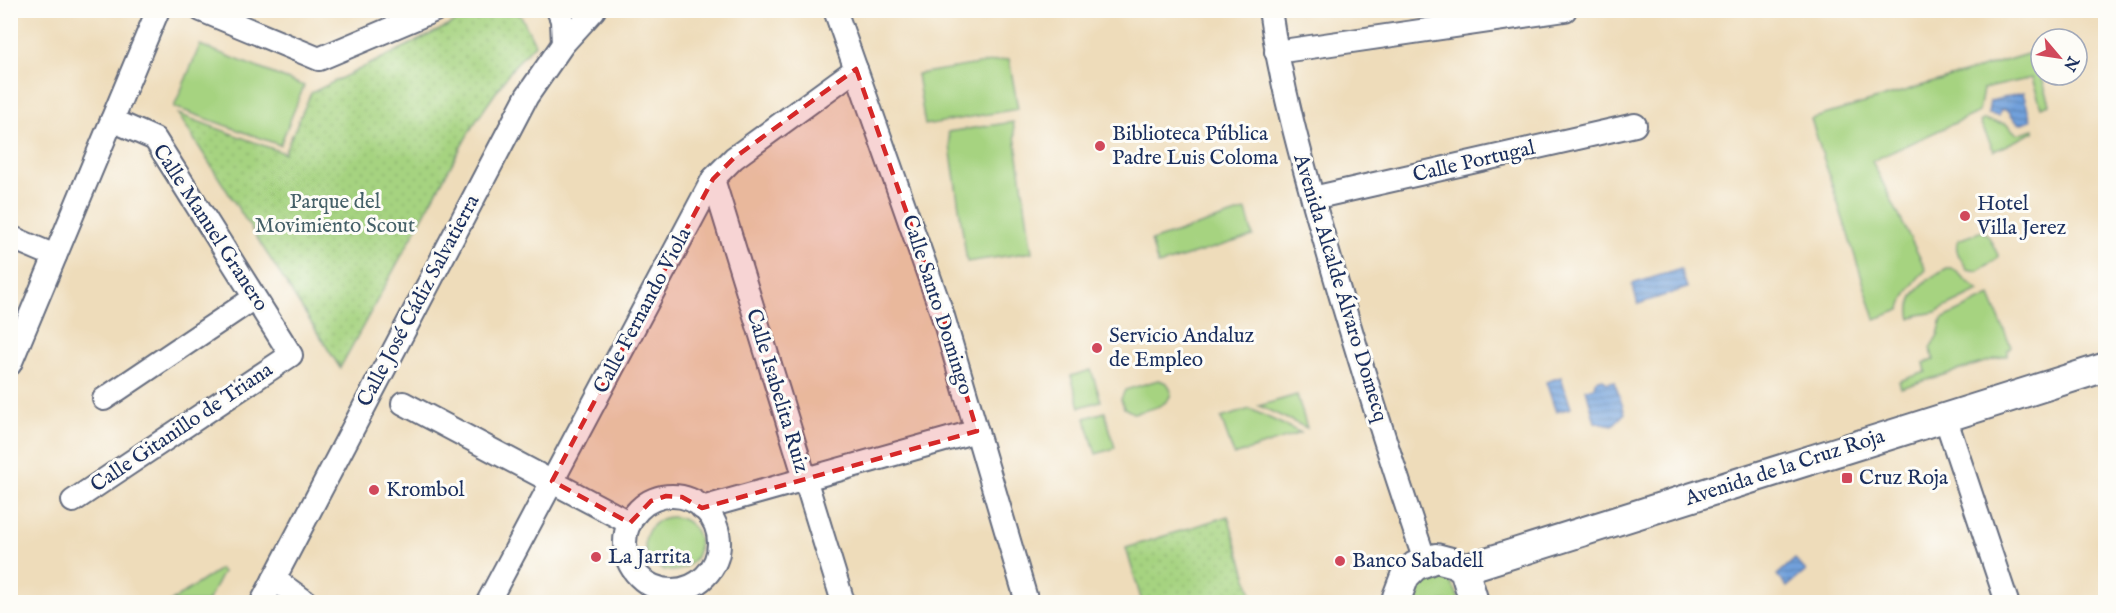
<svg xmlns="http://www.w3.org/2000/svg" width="2116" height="613" font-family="'IM FELL English',serif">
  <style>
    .grass { fill: url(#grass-dots); stroke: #60816f; stroke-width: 1.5 }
    .garden { fill: #a6d380; stroke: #60816f; stroke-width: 1.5 }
    .water { fill: url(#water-rules); stroke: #46689c; stroke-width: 1.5 }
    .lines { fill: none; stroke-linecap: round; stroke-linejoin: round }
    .minor-casing { stroke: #656c7e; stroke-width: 26 }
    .major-casing { stroke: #656c7e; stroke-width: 32 }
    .minor { stroke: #fff; stroke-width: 22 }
    .major { stroke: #fff; stroke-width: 28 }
    .marked { fill: #d62828; fill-opacity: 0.2; stroke: #d62828; stroke-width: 4.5; stroke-dasharray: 12 8; stroke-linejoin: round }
    .poi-dot { fill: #d1495b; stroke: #fdfcf7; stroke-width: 2 }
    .labels { text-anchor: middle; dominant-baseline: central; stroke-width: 6; stroke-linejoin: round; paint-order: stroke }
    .poi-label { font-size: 21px; fill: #1b2f5e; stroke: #fdfcf7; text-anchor: start }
    .street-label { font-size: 21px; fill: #1b2f5e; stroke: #fdfcf7 }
    .park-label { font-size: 21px; fill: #456068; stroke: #fdfcf7 }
  </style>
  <defs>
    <pattern id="grass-dots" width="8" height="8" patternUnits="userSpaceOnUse" patternTransform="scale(1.5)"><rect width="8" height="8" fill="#a6d380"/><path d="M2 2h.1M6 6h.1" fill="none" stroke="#8eb571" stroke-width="1.8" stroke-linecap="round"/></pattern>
    <pattern id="water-rules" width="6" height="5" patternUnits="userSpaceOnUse" patternTransform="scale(1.5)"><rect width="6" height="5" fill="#72a1db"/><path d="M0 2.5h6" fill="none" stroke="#5d84b5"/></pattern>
  </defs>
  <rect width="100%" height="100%" fill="#fdfcf7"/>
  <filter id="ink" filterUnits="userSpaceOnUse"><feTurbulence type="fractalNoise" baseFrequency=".0167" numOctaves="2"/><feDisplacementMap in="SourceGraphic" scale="12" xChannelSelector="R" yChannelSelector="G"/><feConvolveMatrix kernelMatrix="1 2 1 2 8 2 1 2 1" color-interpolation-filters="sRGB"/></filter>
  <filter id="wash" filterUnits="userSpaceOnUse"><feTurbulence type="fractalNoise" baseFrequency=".008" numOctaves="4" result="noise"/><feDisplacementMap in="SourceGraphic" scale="24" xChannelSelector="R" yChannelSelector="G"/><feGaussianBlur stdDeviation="1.35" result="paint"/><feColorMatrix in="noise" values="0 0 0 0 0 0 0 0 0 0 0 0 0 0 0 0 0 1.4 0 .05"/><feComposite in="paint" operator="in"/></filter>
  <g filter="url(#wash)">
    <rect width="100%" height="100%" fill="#eedcba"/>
    <!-- grass -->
    <g class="grass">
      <path d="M 480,10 L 514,11 L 521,16 L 535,44 L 514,66 L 472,127 L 340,368 L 178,114 L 284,153 L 311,93 Z"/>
      <path d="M 1228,516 L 1253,598 L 1238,602 L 1142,602 L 1126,548 Z"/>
    </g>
    <!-- garden -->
    <g class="garden">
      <path d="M 200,45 L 304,86 L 280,145 L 174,107 Z"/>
      <path d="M 2034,52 L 2050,104 L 2041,107 L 2032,78 L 1983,89 L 1979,112 L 1872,161 L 1926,270 C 1913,281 1906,293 1900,310 L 1875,319 L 1811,119 Z"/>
      <path d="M 1009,59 L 1018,109 L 925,125 L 917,74 Z"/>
      <path d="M 1983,120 L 2006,124 L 2017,134 L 2034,129 L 2034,132 L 1994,151 L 1980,122 Z"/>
      <path d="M 1013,122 L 1032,252 L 967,262 L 948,132 Z"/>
      <path d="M 1246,210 L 1253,236 L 1158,265 L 1151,241 Z"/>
      <path d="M 1982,231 L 1988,235 L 1998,255 L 1997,259 L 1978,271 L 1967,269 C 1962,260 1953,251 1958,240 Z"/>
      <path d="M 1947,268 L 1952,268 L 1979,291 L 1936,312 L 1919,315 L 1911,319 C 1904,294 1928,278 1947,268 Z"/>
      <path d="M 1990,296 L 2011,347 L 2008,350 L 2008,355 L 1901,388 L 1899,381 L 1926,372 L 1924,363 L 1934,360 L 1930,348 L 1938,335 L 1942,319 Z"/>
      <path d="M 1091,370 L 1101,401 L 1080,407 L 1071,376 Z"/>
      <path d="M 1158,380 C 1163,381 1168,383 1170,388 C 1176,406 1144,411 1133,413 L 1124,408 L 1121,399 L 1125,390 Z"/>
      <path d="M 1297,395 L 1307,428 L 1259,406 Z"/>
      <path d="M 1250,409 L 1301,433 L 1234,455 L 1221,418 Z"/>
      <path d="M 1105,412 L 1115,448 L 1096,454 L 1085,418 Z"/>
      <circle cx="672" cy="544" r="27"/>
      <path d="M 220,569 L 223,572 L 207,602 L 170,602 Z"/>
      <path d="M 1431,576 C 1450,574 1455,587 1460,602 L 1416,602 C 1414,590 1420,581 1431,576 Z"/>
    </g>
    <!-- water -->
    <g class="water">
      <path d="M 2023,93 L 2031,120 L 2019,124 L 2012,117 L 2009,111 L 2001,109 L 1999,116 L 1988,114 L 1990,101 Z"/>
      <path d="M 1681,269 L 1687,288 L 1638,304 L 1632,284 Z"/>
      <path d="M 1561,377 L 1571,408 L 1556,412 L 1546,382 Z"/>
      <path d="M 1598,379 L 1603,379 L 1607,383 L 1614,381 L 1625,413 L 1613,425 L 1595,422 L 1586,389 L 1594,387 L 1595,382 Z"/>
      <path d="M 1795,559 L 1806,571 L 1787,587 L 1777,575 Z"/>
    </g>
  </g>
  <g filter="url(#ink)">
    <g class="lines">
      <!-- minor casing -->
      <g class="minor-casing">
        <g id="minor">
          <path d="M 201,10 L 319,59 L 435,10"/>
          <path d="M 558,10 L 562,20 L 563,44"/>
          <path d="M 835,10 L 942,313 L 1027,602"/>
          <path d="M 1270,10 C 1281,86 1301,158 1322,231 C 1353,342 1388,452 1425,561"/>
          <path d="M 1276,52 L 1565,10"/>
          <path d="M 713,179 L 843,602"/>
          <path d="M 1313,198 L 1635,125"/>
          <path d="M 10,237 L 55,256"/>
          <path d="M 10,364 L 158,10"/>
          <path d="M 104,399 L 254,298"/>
          <path d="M 403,403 L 630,523"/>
          <path d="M 1945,417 L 2007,602"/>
          <circle cx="672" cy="543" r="47"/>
          <path d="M 73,501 L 291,355 L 155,139 L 112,120"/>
          <path d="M 702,508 L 977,431"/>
          <path d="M 274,579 L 306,602"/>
          <path d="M 262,602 L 527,96 L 563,44 L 594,10"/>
          <path d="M 488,602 L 713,179 L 734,158 L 856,69"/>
        </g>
      </g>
      <!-- major casing -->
      <g class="major-casing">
        <g id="major">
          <path d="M 1464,569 L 2106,367"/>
          <path d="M 1399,602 L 1397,597 L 1405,576 L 1415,566 L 1436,558 L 1455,563 L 1464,569 L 1474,602"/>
        </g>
      </g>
      <!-- minor -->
      <use href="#minor" class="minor"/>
      <!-- major -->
      <use href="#major" class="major"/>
    </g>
  </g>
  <!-- marked area -->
  <path class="marked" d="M 856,69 L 942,313 L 977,431 L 702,508 L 682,497 L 666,496 L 651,501 L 630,523 L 552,481 L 713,179 L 734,158 Z"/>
  <!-- markers -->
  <g class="poi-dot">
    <circle cx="1100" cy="146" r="6"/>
    <circle cx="1965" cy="216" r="6"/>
    <circle cx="1097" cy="348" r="6"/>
    <rect x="1841" y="472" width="12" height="12" rx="3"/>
    <circle cx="374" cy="490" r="6"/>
    <circle cx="596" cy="557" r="6"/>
    <circle cx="1340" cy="561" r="6"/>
  </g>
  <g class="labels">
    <!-- poi labels -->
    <g class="poi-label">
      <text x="1112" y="134">Biblioteca Pública<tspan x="1112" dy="24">Padre Luis Coloma</tspan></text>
      <text x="1977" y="204">Hotel<tspan x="1977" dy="24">Villa Jerez</tspan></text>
      <text x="1109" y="336">Servicio Andaluz<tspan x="1109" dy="24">de Empleo</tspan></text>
      <text x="1859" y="478">Cruz Roja</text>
      <text x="386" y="490">Krombol</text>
      <text x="608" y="557">La Jarrita</text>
      <text x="1352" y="561">Banco Sabadell</text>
    </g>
    <!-- street labels -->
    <g class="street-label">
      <text transform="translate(1474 162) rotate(-13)">Calle Portugal</text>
      <text transform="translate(210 228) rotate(57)">Calle Manuel Granero</text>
      <text transform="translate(1340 288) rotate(73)">Avenida Alcalde Álvaro Domecq</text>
      <text transform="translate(419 301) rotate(-62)">Calle José Cádiz Salvatierra</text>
      <text transform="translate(937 305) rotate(72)">Calle Santo Domingo</text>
      <text transform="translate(643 311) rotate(-62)">Calle Fernando Viola</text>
      <text transform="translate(777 391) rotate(73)">Calle Isabelita Ruiz</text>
      <text transform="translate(182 428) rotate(-34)">Calle Gitanillo de Triana</text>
      <text transform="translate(1785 468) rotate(-18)">Avenida de la Cruz Roja</text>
    </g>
    <!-- park labels -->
    <g class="park-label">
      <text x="335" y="202">Parque del<tspan x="335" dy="24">Movimiento Scout</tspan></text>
    </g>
  </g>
  <!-- margin -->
  <rect width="2116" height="613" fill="none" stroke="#fdfcf7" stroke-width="36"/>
  <!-- north arrow -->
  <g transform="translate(2059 57) rotate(119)"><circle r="28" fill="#fdfcf7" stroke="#a3aaba" stroke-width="1.5"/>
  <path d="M0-4.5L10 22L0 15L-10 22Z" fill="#d1495b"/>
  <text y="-9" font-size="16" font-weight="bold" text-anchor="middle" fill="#1b2f5e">N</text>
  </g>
</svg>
